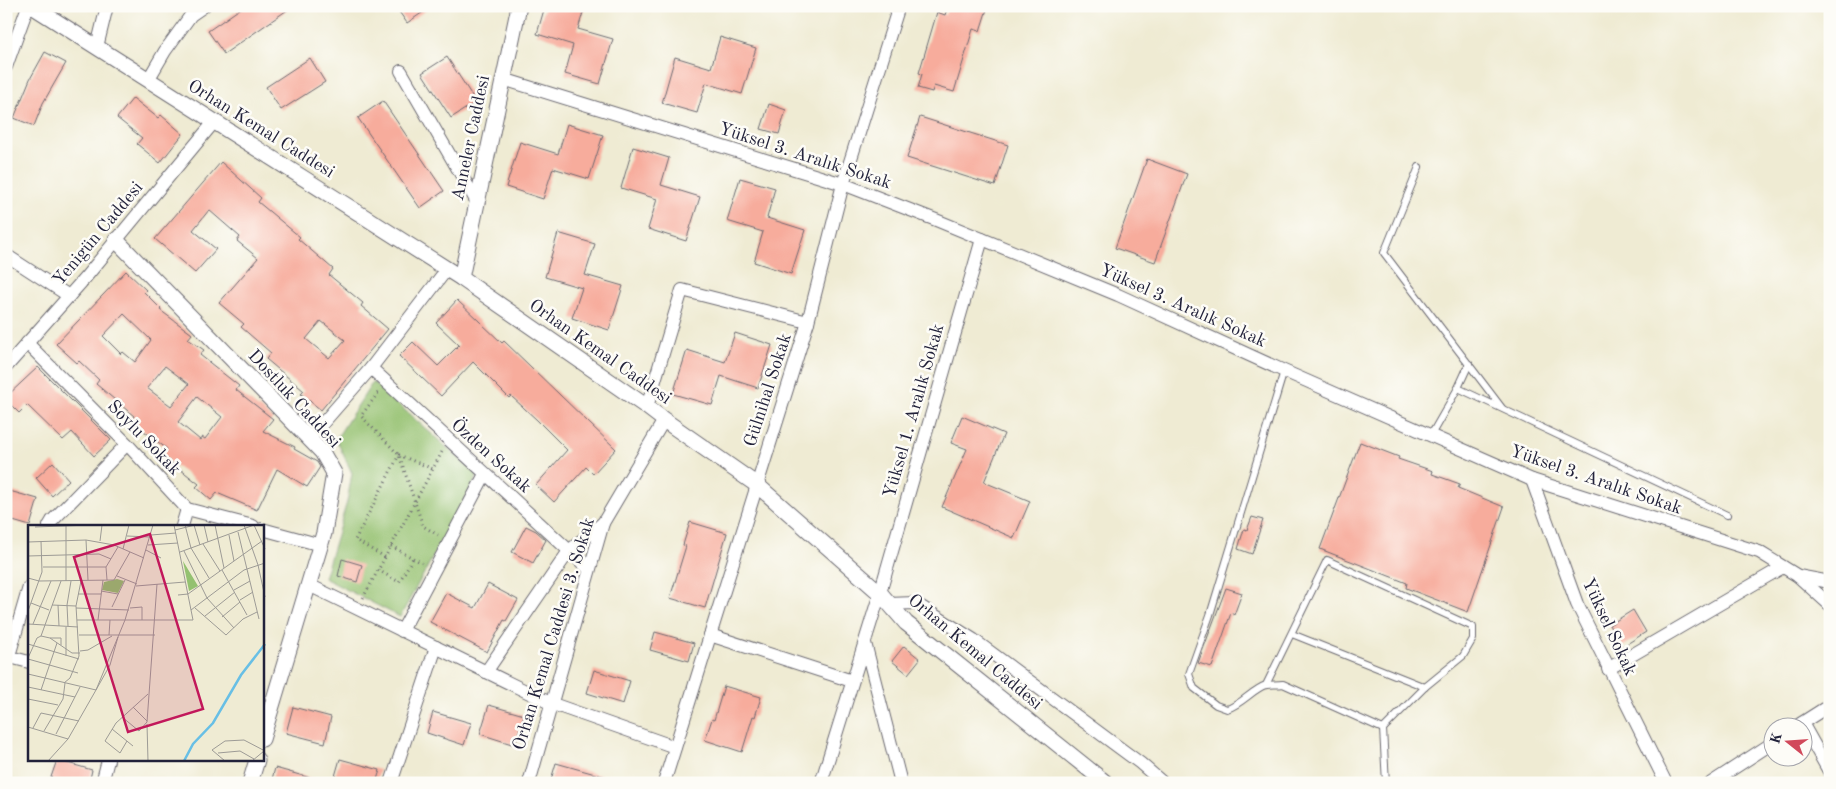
<svg xmlns="http://www.w3.org/2000/svg" width="1836" height="789" font-family="'Old Standard TT',serif">
  <style>
    .green { fill: #94c170; stroke: #5b7256 }
    .building { fill: #f7ac9c; fill-rule: evenodd }
    .lines { fill: none; stroke-linecap: round; stroke-linejoin: round }
    .service-casing { stroke: #6a6870; stroke-width: 8 }
    .minor-casing { stroke: #6a6870; stroke-width: 14 }
    .tertiary-casing { stroke: #6a6870; stroke-width: 17 }
    .path { stroke: #6a6870; stroke-width: 3; stroke-dasharray: 1 4; stroke-linecap: butt }
    .service { stroke: #fff; stroke-width: 6 }
    .minor { stroke: #fff; stroke-width: 12 }
    .tertiary { stroke: #fff; stroke-width: 15 }
    .labels { text-anchor: middle; dominant-baseline: central; stroke-width: 5; stroke-linejoin: round; paint-order: stroke }
    .street-label { font-size: 18px; fill: #22223b; stroke: #fdfcf7 }
    .inset-river { fill: none; stroke: #68bfe5; stroke-width: 2.5 }
    .inset-road { fill: none; stroke: #9d9b96; stroke-width: 1 }
    .view { fill: #c2185b; fill-opacity: 0.15; stroke: #c2185b; stroke-width: 2.5 }
    .inset-edge { fill: none; stroke: #22223b; stroke-width: 2.5 }
  </style>
  <rect width="100%" height="100%" fill="#fdfcf7"/>
  <filter id="ink" filterUnits="userSpaceOnUse"><feTurbulence type="fractalNoise" baseFrequency=".02" numOctaves="2"/><feDisplacementMap in="SourceGraphic" scale="10" xChannelSelector="R" yChannelSelector="G"/><feConvolveMatrix kernelMatrix="1 2 1 2 8 2 1 2 1" color-interpolation-filters="sRGB"/></filter>
  <filter id="wash" filterUnits="userSpaceOnUse"><feTurbulence type="fractalNoise" baseFrequency=".0096" numOctaves="4" result="noise"/><feDisplacementMap in="SourceGraphic" scale="20" xChannelSelector="R" yChannelSelector="G"/><feGaussianBlur stdDeviation="1.12" result="paint"/><feColorMatrix in="noise" values="0 0 0 0 0 0 0 0 0 0 0 0 0 0 0 0 0 1.4 0 .05"/><feComposite in="paint" operator="in"/></filter>
  <g filter="url(#wash)">
    <rect width="100%" height="100%" fill="#efebd3"/>
    <!-- green -->
    <path class="green" d="M 373,382 L 478,475 L 400,617 L 324,578 L 347,502 L 352,473 L 336,439 Z"/>
    <g id="blocks">
      <!-- building -->
      <g class="building">
        <path d="M 244,6 L 293,6 L 224,54 L 208,31 Z"/>
        <path d="M 395,6 L 432,6 L 407,23 Z"/>
        <path d="M 545,6 L 585,6 L 578,29 L 613,39 L 600,84 L 565,74 L 573,45 L 537,34 Z"/>
        <path d="M 948,6 L 988,6 L 980,31 L 973,29 L 954,92 L 934,86 L 932,92 L 918,88 L 922,74 L 919,73 L 937,12 L 945,15 Z"/>
        <path d="M 720,37 L 756,48 L 742,94 L 706,83 L 697,113 L 662,103 L 675,57 L 711,68 Z"/>
        <path d="M 45,52 L 66,63 L 43,103 L 34,126 L 14,118 L 30,79 Z"/>
        <path d="M 447,57 L 476,102 L 451,118 L 422,73 Z"/>
        <path d="M 310,58 L 325,82 L 281,110 L 266,87 Z"/>
        <path d="M 133,98 L 158,118 L 161,115 L 183,134 L 160,163 L 137,144 L 142,138 L 117,118 Z"/>
        <path d="M 383,101 L 444,191 L 420,208 L 358,118 Z"/>
        <path d="M 769,104 L 786,110 L 779,134 L 761,129 Z"/>
        <path d="M 920,117 L 1008,145 L 995,186 L 907,158 Z"/>
        <path d="M 567,124 L 603,135 L 589,179 L 553,168 L 543,199 L 506,187 L 520,142 L 558,154 Z"/>
        <path d="M 633,147 L 669,158 L 661,185 L 700,197 L 686,241 L 648,229 L 657,199 L 621,188 Z"/>
        <path d="M 1147,159 L 1187,174 L 1155,262 L 1115,248 Z"/>
        <path d="M 221,162 L 261,198 L 258,202 L 300,237 L 298,239 L 333,269 L 329,275 L 363,303 L 361,306 L 388,329 L 321,410 L 301,394 L 304,391 L 266,359 L 271,353 L 241,327 L 244,324 L 219,303 L 258,258 L 237,241 L 240,237 L 209,210 L 193,230 L 216,249 L 195,273 L 155,239 ZM 321,321 L 345,340 L 329,358 L 306,339 Z"/>
        <path d="M 740,178 L 775,188 L 767,218 L 805,230 L 791,274 L 754,262 L 763,232 L 727,221 Z"/>
        <path d="M 558,233 L 595,244 L 585,275 L 623,286 L 609,330 L 572,318 L 582,288 L 545,277 Z"/>
        <path d="M 126,271 L 146,290 L 144,292 L 161,309 L 160,310 L 192,334 L 188,339 L 204,350 L 200,355 L 239,386 L 236,390 L 273,419 L 263,431 L 295,447 L 294,449 L 317,462 L 320,467 L 307,487 L 277,469 L 257,510 L 217,493 L 211,500 L 196,487 L 199,484 L 162,455 L 167,449 L 131,421 L 134,416 L 96,384 L 99,380 L 79,361 L 77,363 L 56,344 ZM 124,314 L 151,340 L 135,362 L 123,352 L 121,354 L 103,336 ZM 165,366 L 189,384 L 171,406 L 147,388 ZM 197,397 L 222,417 L 205,439 L 202,437 L 200,440 L 178,422 Z"/>
        <path d="M 457,300 L 502,343 L 504,341 L 616,449 L 593,474 L 586,467 L 554,502 L 536,485 L 567,450 L 537,420 L 511,396 L 509,398 L 473,362 L 441,396 L 399,356 L 413,342 L 438,366 L 459,345 L 436,323 Z"/>
        <path d="M 735,333 L 772,345 L 758,388 L 721,376 L 712,405 L 673,394 L 687,350 L 725,362 Z"/>
        <path d="M 38,367 L 111,440 L 94,456 L 72,432 L 63,440 L 27,405 L 19,413 L 6,400 L 6,397 Z"/>
        <path d="M 962,416 L 1004,434 L 984,482 L 1030,501 L 1014,538 L 942,507 L 967,449 L 951,443 Z"/>
        <path d="M 1360,442 L 1399,457 L 1398,459 L 1433,471 L 1432,474 L 1460,484 L 1458,488 L 1504,507 L 1468,612 L 1406,588 L 1407,583 L 1320,549 Z"/>
        <path d="M 53,462 L 69,480 L 52,496 L 36,478 Z"/>
        <path d="M 6,490 L 38,499 L 30,526 L 6,519 Z"/>
        <path d="M 1252,517 L 1263,520 L 1252,554 L 1238,549 L 1244,529 L 1247,530 Z"/>
        <path d="M 690,522 L 727,533 L 705,608 L 670,598 L 686,546 L 683,545 Z"/>
        <path d="M 526,526 L 536,531 L 546,540 L 533,563 L 512,552 Z"/>
        <path d="M 342,559 L 362,565 L 357,582 L 338,576 Z"/>
        <path d="M 488,584 L 518,600 L 506,621 L 504,620 L 487,652 L 430,622 L 446,593 L 475,608 Z"/>
        <path d="M 1226,588 L 1242,593 L 1234,615 L 1231,613 L 1212,667 L 1198,663 Z"/>
        <path d="M 1633,610 L 1646,632 L 1622,647 L 1609,625 Z"/>
        <path d="M 655,632 L 694,643 L 689,661 L 650,650 Z"/>
        <path d="M 904,646 L 920,659 L 908,674 L 892,661 Z"/>
        <path d="M 594,670 L 630,681 L 623,704 L 587,693 Z"/>
        <path d="M 724,686 L 761,697 L 755,717 L 753,716 L 742,752 L 705,740 L 712,719 L 714,720 Z"/>
        <path d="M 489,705 L 524,715 L 515,745 L 480,734 Z"/>
        <path d="M 293,707 L 331,717 L 325,743 L 286,733 Z"/>
        <path d="M 433,712 L 471,723 L 464,745 L 427,733 Z"/>
        <path d="M 340,759 L 380,770 L 376,783 L 333,783 Z"/>
        <path d="M 57,760 L 92,770 L 89,783 L 61,783 L 50,780 Z"/>
        <path d="M 556,763 L 613,779 L 612,783 L 550,783 Z"/>
        <path d="M 275,768 L 314,779 L 313,783 L 271,783 Z"/>
      </g>
    </g>
  </g>
  <g filter="url(#ink)">
    <use href="#blocks" fill-opacity="0" stroke="#6a6870" stroke-width="1"/>
    <g class="lines">
      <!-- service casing -->
      <g class="service-casing">
        <g id="service">
          <path d="M 1419,167 L 1384,253 L 1502,408"/>
          <path d="M 1284,371 L 1210,615 L 1189,674 L 1194,688 L 1216,705 L 1227,709 C 1242,704 1253,689 1266,685 C 1271,684 1278,685 1283,684 L 1383,729"/>
          <path d="M 1458,388 L 1727,515"/>
          <path d="M 1431,435 L 1458,388 L 1469,364"/>
          <path d="M 1292,634 L 1425,687"/>
          <path d="M 1266,685 L 1327,560 L 1473,627 L 1473,639 L 1463,656 L 1425,687 L 1383,729 L 1386,783"/>
        </g>
      </g>
      <!-- minor casing -->
      <g class="minor-casing">
        <g id="minor">
          <path d="M 97,47 L 107,6"/>
          <path d="M 6,67 L 28,6"/>
          <path d="M 401,71 L 477,202"/>
          <path d="M 503,79 L 843,184 L 936,220 L 1118,295 L 1284,371 L 1532,480 L 1759,552 L 1798,576 L 1830,605"/>
          <path d="M 148,80 L 165,51 L 191,15 L 204,6"/>
          <path d="M 6,255 L 69,296"/>
          <path d="M 27,343 L 127,444 L 187,509 L 253,526"/>
          <path d="M 6,367 L 85,278 L 214,122"/>
          <path d="M 371,368 L 589,569"/>
          <path d="M 647,407 L 682,290 L 808,322"/>
          <path d="M 309,439 L 371,368 L 447,269"/>
          <path d="M 1532,480 L 1577,604 L 1666,783"/>
          <path d="M 49,526 L 52,521 L 127,444"/>
          <path d="M 182,526 L 187,509"/>
          <path d="M 262,529 L 321,545"/>
          <path d="M 1798,576 L 1830,582"/>
          <path d="M 309,585 L 550,703 L 675,747"/>
          <path d="M 889,604 L 915,603 L 974,640 L 1140,763 L 1163,783"/>
          <path d="M 402,631 L 485,474"/>
          <path d="M 710,635 L 852,681"/>
          <path d="M 865,643 L 901,783"/>
          <path d="M 6,656 L 29,662"/>
          <path d="M 6,666 L 29,587"/>
          <path d="M 1608,669 L 1783,567"/>
          <path d="M 486,672 L 569,551 L 603,523"/>
          <path d="M 1802,723 L 1830,773"/>
          <path d="M 1797,726 L 1830,705"/>
          <path d="M 102,783 L 108,760"/>
          <path d="M 391,783 L 436,647"/>
          <path d="M 529,783 L 603,523 L 664,420"/>
          <path d="M 664,783 L 808,322 L 843,184 L 899,6"/>
          <path d="M 821,783 L 880,593 L 982,239"/>
          <path d="M 1711,783 L 1774,742"/>
        </g>
      </g>
      <!-- tertiary casing -->
      <g class="tertiary-casing">
        <g id="tertiary">
          <path d="M 32,6 L 461,278 L 647,407 L 664,420 L 757,485 L 880,593 L 906,623 L 1106,783"/>
          <path d="M 116,240 L 322,452 L 334,473 L 324,533 L 262,739"/>
          <path d="M 461,278 L 519,6"/>
          <path d="M 250,783 L 257,760"/>
        </g>
      </g>
      <!-- path -->
      <g class="path">
        <path d="M 378,393 L 361,416 L 399,455 L 423,526 L 438,535"/>
        <path d="M 391,546 L 422,563"/>
        <path d="M 385,557 L 355,540 L 399,455 L 433,469"/>
        <path d="M 378,570 L 399,582 L 413,558"/>
        <path d="M 363,598 L 442,452"/>
      </g>
      <!-- service -->
      <use href="#service" class="service"/>
      <!-- minor -->
      <use href="#minor" class="minor"/>
      <!-- tertiary -->
      <use href="#tertiary" class="tertiary"/>
    </g>
  </g>
  <g class="labels">
    <!-- street labels -->
    <g class="street-label">
      <text transform="translate(261 129) rotate(32)">Orhan Kemal Caddesi</text>
      <text transform="translate(471 138) rotate(-78)">Anneler Caddesi</text>
      <text transform="translate(805 156) rotate(18)">Yüksel 3. Aralık Sokak</text>
      <text transform="translate(98 234) rotate(-50)">Yenigün Caddesi</text>
      <text transform="translate(1183 306) rotate(24)">Yüksel 3. Aralık Sokak</text>
      <text transform="translate(600 352) rotate(35)">Orhan Kemal Caddesi</text>
      <text transform="translate(768 390) rotate(-72)">Gülnihal Sokak</text>
      <text transform="translate(294 399) rotate(47)">Dostluk Caddesi</text>
      <text transform="translate(914 411) rotate(-74)">Yüksel 1. Aralık Sokak</text>
      <text transform="translate(144 438) rotate(46)">Soylu Sokak</text>
      <text transform="translate(491 456) rotate(42)">Özden Sokak</text>
      <text transform="translate(1596 480) rotate(19)">Yüksel 3. Aralık Sokak</text>
      <text transform="translate(1609 627) rotate(65)">Yüksel Sokak</text>
      <text transform="translate(554 634) rotate(-73)">Orhan Kemal Caddesi 3. Sokak</text>
      <text transform="translate(975 652) rotate(40)">Orhan Kemal Caddesi</text>
    </g>
  </g>
  <!-- overview -->
  <g transform="translate(28 525)">
    <rect width="236" height="236" fill="#efebd3"/>
    <path d="M 155,36 L 170,61 L 161,66 ZM 89,54 L 96,56 L 90,68 L 74,65 L 76,57 Z" fill="#94c170"/>
    <path class="inset-river" d="M 156,236 L 165,219 L 185,198 L 213,150 L 237,119"/>
    <path class="inset-road" d="M 38,0 L 38,56M 157,0 L 163,23 L 181,53M 166,0 L 172,20M 176,0 L 180,17M 187,0 L 196,43M 216,0 L 230,40 L 237,72M 7,2 L 62,0M 147,5 L 167,0M 210,7 L 231,94M 123,10 L 148,8M 201,10 L 206,36M 99,11 L 122,12M 58,15 L 60,55M 72,16 L 74,0M 0,17 L 58,15 L 86,20 L 116,33M 175,19 L 192,46M 120,20 L 150,18M 95,24 L 101,0M 118,25 L 133,33M 156,26 L 179,73 L 206,103M 152,27 L 226,0 L 237,24M 0,31 L 71,29 L 83,34M 15,42 L 78,42M 194,45 L 219,90M 89,51 L 109,59M 0,53 L 11,56 L 86,55 L 102,27M 79,55 L 78,42 L 90,22M 108,61 L 157,57M 206,65 L 222,56M 73,66 L 90,69M 50,69 L 73,69M 150,70 L 160,69 L 234,16M 212,75 L 225,67M 3,78 L 21,85M 24,80 L 48,81M 30,80 L 31,101M 84,82 L 97,55M 48,83 L 101,85M 102,83 L 114,82 L 114,95M 167,83 L 198,110 L 215,94 L 229,87M 163,85 L 216,45 L 237,38M 0,86 L 14,47 L 13,16M 177,91 L 207,67M 194,92 L 212,77M 49,95 L 165,95 L 146,0M 70,95 L 75,55M 0,99 L 50,102M 5,99 L 23,56M 40,101 L 39,80 L 43,56M 38,102 L 38,131M 51,110 L 127,110M 81,110 L 82,95M 13,111 L 33,56M 22,113 L 33,113 L 33,120M 0,119 L 51,134M 52,126 L 60,125 L 84,111M 0,133 L 9,113 L 13,111 L 22,113 L 44,128 L 52,128M 0,134 L 50,148M 0,149 L 68,165 L 82,140 L 90,112M 36,158 L 42,153 L 51,131 L 48,81 L 53,56M 0,162 L 47,172M 13,165 L 29,118M 0,174 L 30,180M 105,182 L 119,196M 94,192 L 111,206 L 119,197 L 129,59M 119,199 L 120,236M 0,202 L 40,214M 5,203 L 13,188 L 51,196M 84,204 L 105,221M 16,206 L 35,174 L 37,158M 28,209 L 52,162M 99,216 L 92,228 L 77,216 L 88,198 L 120,169M 190,228 L 212,226 L 226,234M 20,236 L 40,214 L 68,165 L 97,95 L 125,0M 197,236 L 184,225 L 197,216 L 216,215 L 237,226M 224,236 L 236,226"/>
    <path class="view" d="M 122,9 L 175,184 L 100,207 L 46,32 Z"/>
    <rect width="236" height="236" class="inset-edge"/>
  </g>
  <!-- margin -->
  <rect width="1836" height="789" fill="none" stroke="#fdfcf7" stroke-width="25"/>
  <!-- north arrow -->
  <g transform="translate(1788 742) rotate(287)"><circle r="24" fill="#fdfcf7" stroke="#a5a5ac"/>
  <path d="M0-4L9 19L0 12L-9 19Z" fill="#d1495b"/>
  <text y="-8" font-size="14" font-weight="bold" text-anchor="middle" fill="#22223b">K</text>
  </g>
</svg>
